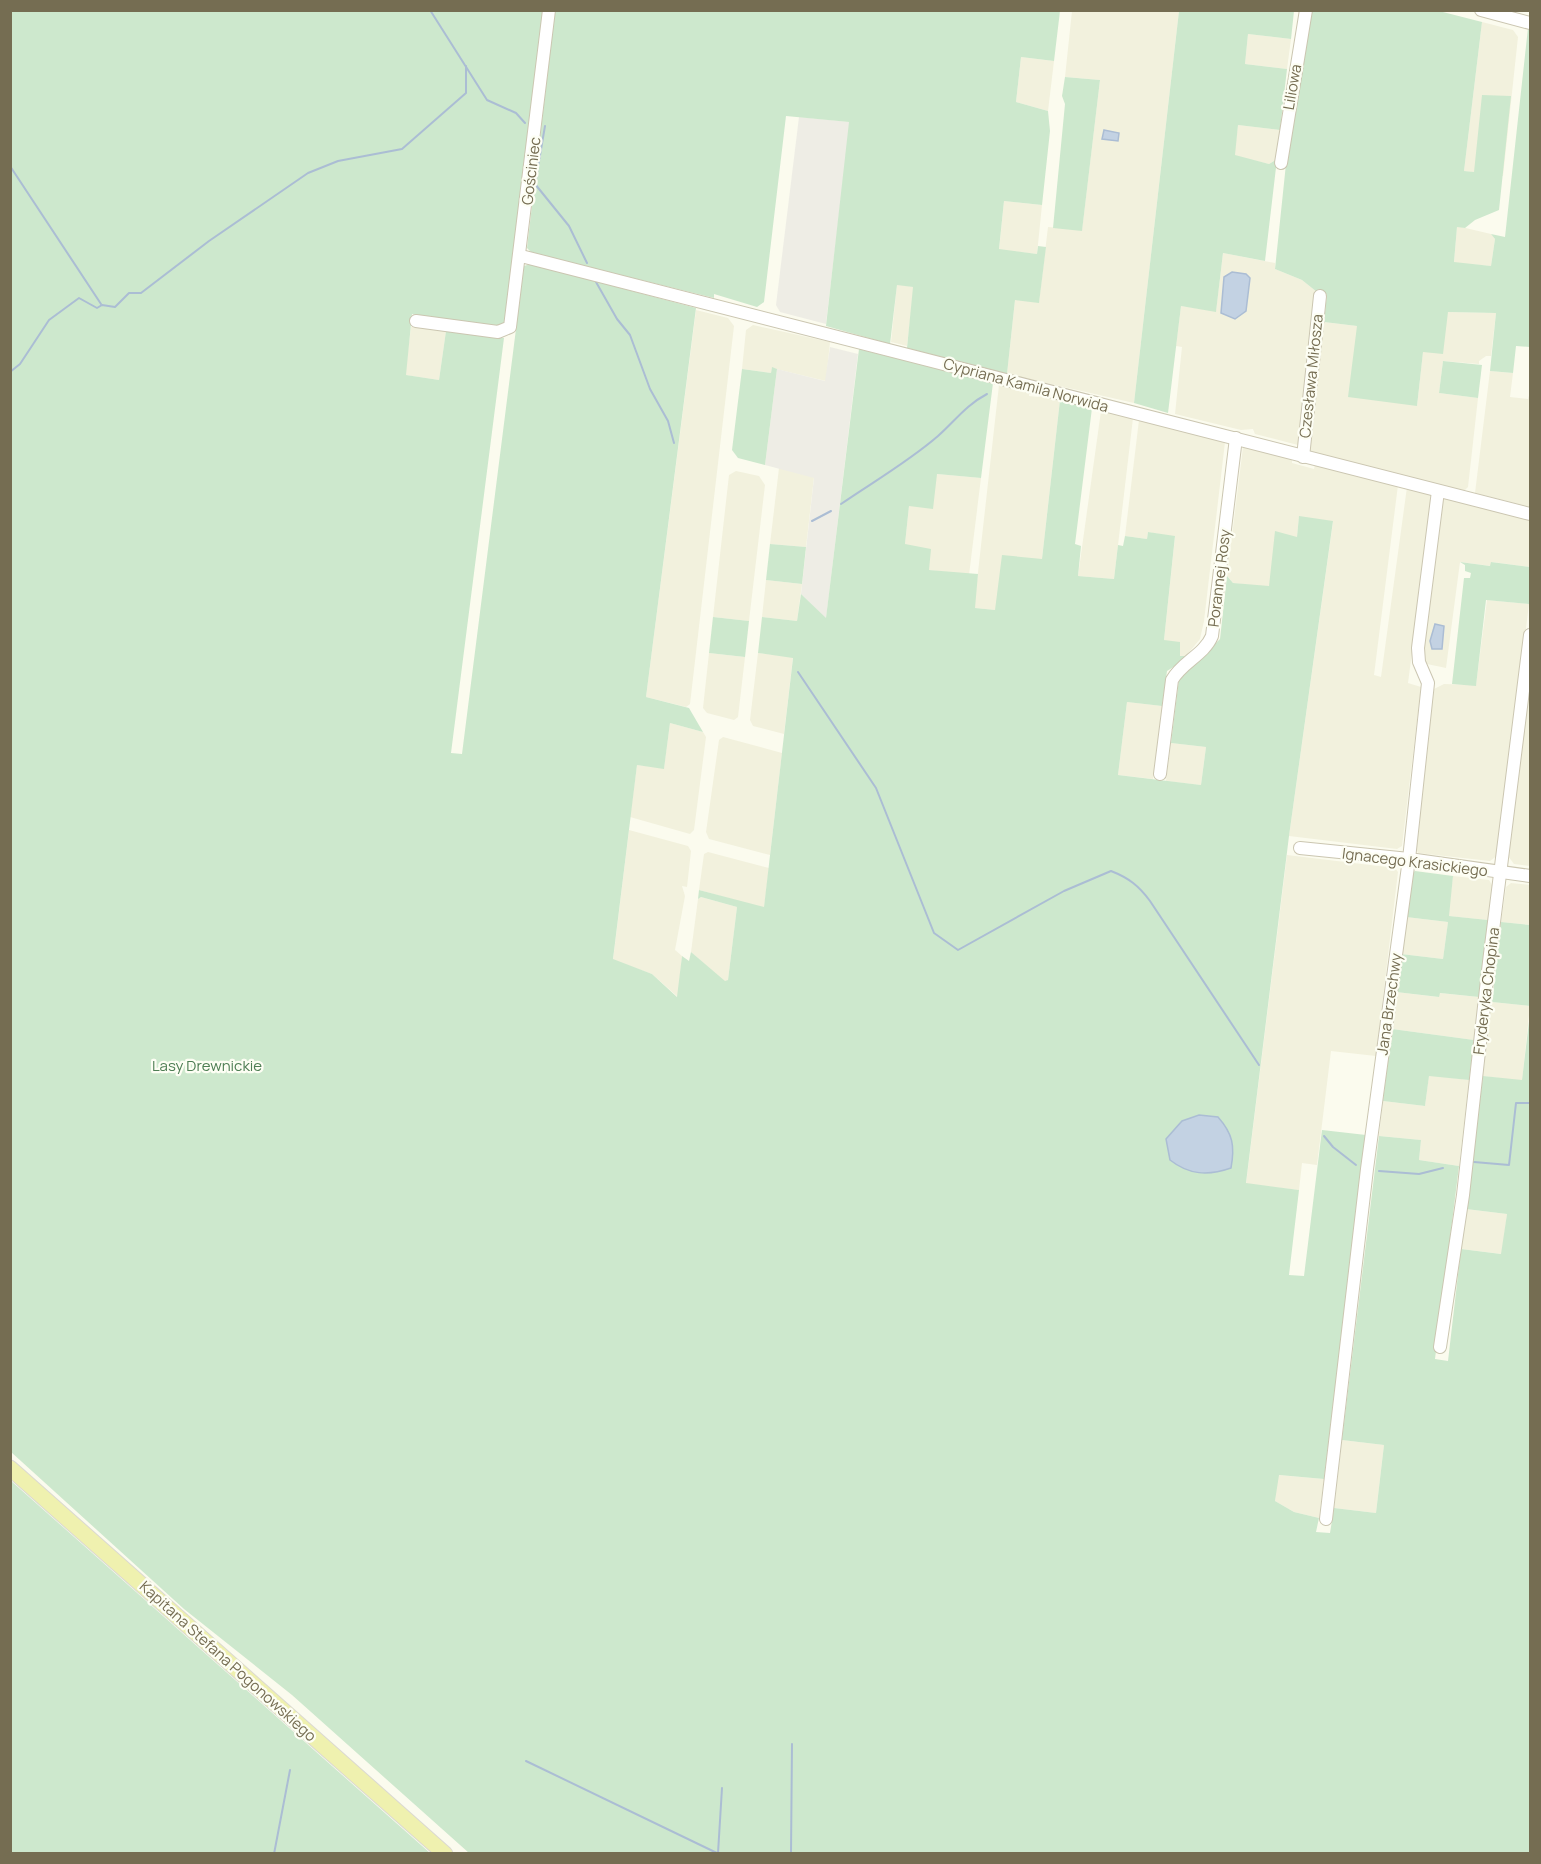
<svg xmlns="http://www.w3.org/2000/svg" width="1541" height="1864" font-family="Manrope,sans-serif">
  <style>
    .residential { fill: #f2f1dd }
    .industrial { fill: #eeede5 }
    .green { fill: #cde8cd }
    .water { fill: #c3d2e3; stroke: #abbdd4; stroke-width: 1.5 }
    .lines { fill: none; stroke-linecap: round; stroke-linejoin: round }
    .stream { stroke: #abbdd4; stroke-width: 2 }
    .minor-casing { stroke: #cbc6b1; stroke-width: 14 }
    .major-casing { stroke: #dbd9d2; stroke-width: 17 }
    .minor { stroke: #fff; stroke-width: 12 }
    .major { stroke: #eff1af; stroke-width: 15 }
    .labels { text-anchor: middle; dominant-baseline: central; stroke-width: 4.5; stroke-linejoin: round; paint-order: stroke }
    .street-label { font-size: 15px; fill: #756d52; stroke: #fdfef4 }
    .park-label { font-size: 15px; fill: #4e7e54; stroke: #fdfef4 }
  </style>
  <rect width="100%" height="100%" fill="#fbfbee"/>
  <!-- residential -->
  <g class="residential">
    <path d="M 1072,11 L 1179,11 L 1134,403 L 1007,374 L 1015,300 L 1039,302 L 1048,227 L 1082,230 L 1100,80 L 1065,77 Z"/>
    <path d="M 1482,22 L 1513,30 L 1518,37 L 1503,176 L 1464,171 Z"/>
    <path d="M 1248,34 L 1291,39 L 1287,69 L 1245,64 Z"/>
    <path d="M 1021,57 L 1054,61 L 1048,111 L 1016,102 Z"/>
    <path d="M 1238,125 L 1280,130 L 1277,159 L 1269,164 L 1234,156 Z"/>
    <path d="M 1004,201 L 1042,205 L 1037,254 L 999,250 Z"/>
    <path d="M 1457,226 L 1491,234 L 1495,239 L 1491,266 L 1454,263 Z"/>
    <path d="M 1223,253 L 1275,263 L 1275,269 L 1302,280 L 1317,292 L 1298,445 L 1255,434 L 1253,429 L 1241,430 L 1175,414 L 1182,347 L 1176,346 L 1181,306 L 1216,311 Z"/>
    <path d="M 897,284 L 914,287 L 907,346 L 891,342 Z"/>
    <path d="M 696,310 L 728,318 L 734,326 L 690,704 L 686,707 L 646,697 Z"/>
    <path d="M 1448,312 L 1496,313 L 1491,356 L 1486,356 L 1479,361 L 1479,364 L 1443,361 L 1439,393 L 1478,398 L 1468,487 L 1464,491 L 1309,452 L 1324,322 L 1357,326 L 1417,406 L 1423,351 Z"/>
    <path d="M 753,325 L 830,342 L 826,381 L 772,368 L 771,373 L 742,369 L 746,330 Z"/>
    <path d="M 411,327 L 446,331 L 439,380 L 405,375 Z"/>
    <path d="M 1490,371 L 1513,373 L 1510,397 L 1528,399 L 1530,392 L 1530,507 L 1475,493 Z"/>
    <path d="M 999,385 L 1029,392 L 1029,396 L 1038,397 L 1040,395 L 1060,400 L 1042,559 L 995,610 L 974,608 Z"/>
    <path d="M 1101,411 L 1133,418 L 1114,579 L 1078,576 Z"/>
    <path d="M 1139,420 L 1225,442 L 1204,621 L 1200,639 L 1186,656 L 1180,656 L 1164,640 L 1175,537 L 1148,532 L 1147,539 L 1125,536 Z"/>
    <path d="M 1243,447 L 1292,458 L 1292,463 L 1314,469 L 1315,464 L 1398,485 L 1374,675 L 1381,677 L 1407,487 L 1429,493 L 1432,500 L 1408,683 L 1421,687 L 1402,846 L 1397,849 L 1289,836 L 1333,522 L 1299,517 L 1297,537 L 1269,587 L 1233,583 L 1227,576 Z"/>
    <path d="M 779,468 L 814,477 L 806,547 L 770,544 Z"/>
    <path d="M 736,471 L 759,476 L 765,485 L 749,621 L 713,617 L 729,475 Z"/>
    <path d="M 937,474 L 981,478 L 969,575 L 929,570 L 905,544 L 909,506 Z"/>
    <path d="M 1445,498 L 1530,519 L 1530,567 L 1492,562 L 1491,566 L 1460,562 L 1446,668 L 1427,664 L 1421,657 L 1442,502 Z"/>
    <path d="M 766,580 L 802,584 L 797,621 L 762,617 Z"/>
    <path d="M 1487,600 L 1529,604 L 1498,855 L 1490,861 L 1418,853 L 1415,847 L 1434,689 L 1444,684 L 1476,685 Z"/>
    <path d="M 709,653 L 745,657 L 738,717 L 734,720 L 707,713 L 703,708 Z"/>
    <path d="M 758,653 L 793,657 L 784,734 L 753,726 L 750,720 Z"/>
    <path d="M 1530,673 L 1530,866 L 1514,864 L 1508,856 Z"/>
    <path d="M 1127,702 L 1162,706 L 1153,779 L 1118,775 Z"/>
    <path d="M 670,723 L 703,732 L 706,737 L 694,830 L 690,834 L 630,817 L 637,765 L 664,768 Z"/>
    <path d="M 723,737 L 782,753 L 770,855 L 709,839 L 706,832 L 719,740 Z"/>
    <path d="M 1171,743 L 1206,747 L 1201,785 L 1166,781 Z"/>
    <path d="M 629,830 L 688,846 L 691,851 L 687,887 L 682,886 L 685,896 L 675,950 L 682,956 L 678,997 L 652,974 L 613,960 Z"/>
    <path d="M 708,852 L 769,868 L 764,908 L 699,890 L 704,854 Z"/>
    <path d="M 1287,855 L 1395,868 L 1398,872 L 1376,1056 L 1331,1051 L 1317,1165 L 1302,1163 L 1299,1190 L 1246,1184 Z"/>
    <path d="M 1453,876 L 1489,880 L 1492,885 L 1488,920 L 1448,916 Z"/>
    <path d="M 1511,883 L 1530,885 L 1530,925 L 1501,922 L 1506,887 Z"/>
    <path d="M 701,897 L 737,907 L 728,980 L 725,982 L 691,952 L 698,899 Z"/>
    <path d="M 1406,917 L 1448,922 L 1443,959 L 1401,954 Z"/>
    <path d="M 1396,992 L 1438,997 L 1439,993 L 1479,997 L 1474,1040 L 1392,1029 Z"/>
    <path d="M 1492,1002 L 1530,1006 L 1522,1081 L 1483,1076 Z"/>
    <path d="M 1429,1075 L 1469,1080 L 1459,1166 L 1419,1160 L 1421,1140 L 1379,1136 L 1383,1101 L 1425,1106 Z"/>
    <path d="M 1466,1209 L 1507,1214 L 1502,1254 L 1461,1249 Z"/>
    <path d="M 1342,1440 L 1384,1445 L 1376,1513 L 1334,1508 Z"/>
    <path d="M 1278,1475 L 1324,1479 L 1319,1518 L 1294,1512 L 1275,1501 Z"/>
  </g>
  <!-- industrial -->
  <g class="industrial">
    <path d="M 799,117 L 850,122 L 826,324 L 780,312 L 776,305 Z"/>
    <path d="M 830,347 L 858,354 L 826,619 L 801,594 L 814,478 L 765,465 L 777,369 L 825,381 Z"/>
  </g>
  <!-- green -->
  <g class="green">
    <path d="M 11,11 L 543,11 L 505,327 L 412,314 L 406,375 L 439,380 L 446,331 L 504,338 L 451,753 L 462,754 L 524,266 L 530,264 L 696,308 L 646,697 L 689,708 L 703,732 L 670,723 L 664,769 L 637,765 L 613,959 L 652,974 L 677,997 L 682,956 L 689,961 L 691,952 L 725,981 L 728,980 L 737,907 L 701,897 L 698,899 L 699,890 L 764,907 L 793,658 L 758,653 L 762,617 L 797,621 L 801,594 L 826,618 L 859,349 L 993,383 L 981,478 L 937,474 L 933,509 L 909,506 L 905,544 L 931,549 L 929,570 L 978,574 L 975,608 L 995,610 L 1002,555 L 1042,559 L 1060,400 L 1092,408 L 1075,544 L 1081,546 L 1078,576 L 1114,579 L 1118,545 L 1123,546 L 1125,536 L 1147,539 L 1148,532 L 1175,536 L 1164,640 L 1180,642 L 1180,656 L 1186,656 L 1183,661 L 1167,671 L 1162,706 L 1127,702 L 1118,775 L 1201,785 L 1206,747 L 1171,743 L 1179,679 L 1220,639 L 1227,576 L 1233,583 L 1269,586 L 1275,531 L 1297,537 L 1299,516 L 1333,521 L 1289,836 L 1246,1183 L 1299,1190 L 1289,1275 L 1304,1276 L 1322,1130 L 1366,1135 L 1324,1479 L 1279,1475 L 1275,1501 L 1294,1512 L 1319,1518 L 1316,1532 L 1330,1533 L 1334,1508 L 1376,1513 L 1384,1445 L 1342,1440 L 1379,1136 L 1421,1140 L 1419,1160 L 1459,1166 L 1435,1359 L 1448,1361 L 1461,1249 L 1501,1254 L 1507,1214 L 1466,1209 L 1483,1076 L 1522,1080 L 1530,1013 L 1530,1853 L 469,1853 L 292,1695 L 184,1609 L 11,1452 Z"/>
    <path d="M 555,11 L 1060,11 L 1054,61 L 1021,57 L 1016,102 L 1048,111 L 1050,131 L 1042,205 L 1004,201 L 999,249 L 1037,254 L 1038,246 L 1046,247 L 1039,303 L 1015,300 L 1007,374 L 907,348 L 913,287 L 897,285 L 890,344 L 826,326 L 849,122 L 786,116 L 764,302 L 757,307 L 714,294 L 714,298 L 532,253 L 527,248 Z"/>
    <path d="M 1179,11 L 1294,11 L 1291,39 L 1248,34 L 1245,64 L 1287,69 L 1280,130 L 1238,125 L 1235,155 L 1269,164 L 1277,159 L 1265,261 L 1223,253 L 1216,312 L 1181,306 L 1168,413 L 1134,403 Z"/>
    <path d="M 1302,11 L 1439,11 L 1482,22 L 1464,171 L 1474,172 L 1482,95 L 1511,96 L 1499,210 L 1475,220 L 1465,228 L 1457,227 L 1454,262 L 1491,266 L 1495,239 L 1491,234 L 1505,237 L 1528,28 L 1530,29 L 1530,347 L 1516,346 L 1513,373 L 1490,371 L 1496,313 L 1448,312 L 1443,354 L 1423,352 L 1417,406 L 1348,397 L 1357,326 L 1324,322 L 1327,294 L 1317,292 L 1302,280 L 1275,269 Z"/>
    <path d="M 1065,77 L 1100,80 L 1082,231 L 1053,228 L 1065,104 L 1062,96 Z"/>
    <path d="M 1443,361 L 1482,365 L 1478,398 L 1439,393 Z"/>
    <path d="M 772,367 L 777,369 L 765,465 L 738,458 L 732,450 L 742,369 L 771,373 Z"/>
    <path d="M 770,544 L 806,547 L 802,584 L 766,580 Z"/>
    <path d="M 1460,562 L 1490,566 L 1491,562 L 1530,567 L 1529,604 L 1486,600 L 1476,686 L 1452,684 L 1464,578 L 1470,578 L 1471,573 L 1465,571 L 1465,565 Z"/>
    <path d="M 713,617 L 749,621 L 745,657 L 709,653 Z"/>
    <path d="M 1415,871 L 1453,876 L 1449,916 L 1488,920 L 1479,997 L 1440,993 L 1439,997 L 1396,992 L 1401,954 L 1443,959 L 1448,922 L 1406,917 L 1411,874 Z"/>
    <path d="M 1501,922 L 1530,925 L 1530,1006 L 1492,1002 Z"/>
    <path d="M 1392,1029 L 1474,1040 L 1469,1080 L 1429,1076 L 1425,1106 L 1383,1101 Z"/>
    <path d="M 10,1480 L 430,1853 L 11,1853 Z"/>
  </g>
  <!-- water -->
  <g class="water">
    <path d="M 1104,130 L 1119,133 L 1118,141 L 1102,139 Z"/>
    <path d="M 1232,272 L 1246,274 L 1250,278 L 1246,311 L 1235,319 L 1221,313 L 1224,277 Z"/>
    <path d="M 1435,624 L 1444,626 L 1442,649 L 1432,649 L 1430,641 Z"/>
    <path d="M 1199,1115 L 1218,1117 C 1233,1134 1235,1146 1231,1168 C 1208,1176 1189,1175 1170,1160 L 1166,1139 L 1182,1121 Z"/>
  </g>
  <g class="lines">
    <!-- stream -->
    <g class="stream">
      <path d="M 430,10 L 487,100 L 516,113 L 525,123"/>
      <path d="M 545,126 L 535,184 L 569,226 L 587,263"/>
      <path d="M 10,166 L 101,304"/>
      <path d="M 596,282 L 617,319 L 630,335 L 650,389 L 668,421 L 674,443"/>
      <path d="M 10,372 L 20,364 L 49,320 L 79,298 L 97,308 L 102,305 L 115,307 L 129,293 L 141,293 L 209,241 L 308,173 L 338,161 L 402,149 L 466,93 L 466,66"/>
      <path d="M 841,504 C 873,482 908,462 938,436 C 955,421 966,405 987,394"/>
      <path d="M 812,521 L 831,511"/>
      <path d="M 798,672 L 876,788 L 934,933 L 958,950 L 1064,891 L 1111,871 C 1129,878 1139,886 1150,901 L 1259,1065"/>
      <path d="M 1324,1136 L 1333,1147 L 1356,1165"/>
      <path d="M 1474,1162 L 1509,1165 L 1516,1103 L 1530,1103"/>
      <path d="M 1379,1171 L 1419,1174 L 1443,1168"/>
      <path d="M 526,1761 L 719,1854"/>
      <path d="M 718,1853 L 722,1788"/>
      <path d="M 274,1854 L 290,1770"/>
      <path d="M 791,1854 L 792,1744"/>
    </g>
    <!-- minor casing -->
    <g class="minor-casing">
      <g id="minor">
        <path d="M 1481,10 L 1530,23"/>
        <path d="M 1281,163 L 1306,10"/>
        <path d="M 521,256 L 1530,514"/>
        <path d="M 416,321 L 498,332 L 510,327 L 549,10"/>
        <path d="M 1303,457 L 1320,296"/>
        <path d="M 1160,774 L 1172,680 C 1182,662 1204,655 1212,636 L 1236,438"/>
        <path d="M 1300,848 L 1409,859 L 1530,876"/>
        <path d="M 1440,1347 L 1463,1195 L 1489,962 L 1530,635"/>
        <path d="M 1326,1519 L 1367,1169 L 1409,859 L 1428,683 L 1419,662 L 1418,648 L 1438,491"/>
      </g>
    </g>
    <!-- major casing -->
    <g class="major-casing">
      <path id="major" d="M 10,1468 L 445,1854"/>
    </g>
    <!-- minor -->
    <use href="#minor" class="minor"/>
    <!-- major -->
    <use href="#major" class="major"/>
  </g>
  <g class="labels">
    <!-- street labels -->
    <g class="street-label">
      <text transform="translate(1292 87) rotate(-80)">Liliowa</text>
      <text transform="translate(531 171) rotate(-83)">Gościniec</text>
      <text transform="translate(1311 376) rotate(-84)">Czesława Miłosza</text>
      <text transform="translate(1026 385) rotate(15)">Cypriana Kamila Norwida</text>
      <text transform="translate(1219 578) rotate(-83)">Porannej Rosy</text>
      <text transform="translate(1415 862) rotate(7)">Ignacego Krasickiego</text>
      <text transform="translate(1486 991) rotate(-83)">Fryderyka Chopina</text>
      <text transform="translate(1389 1004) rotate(-82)">Jana Brzechwy</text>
      <text transform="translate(228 1661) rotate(42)">Kapitana Stefana Pogonowskiego</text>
    </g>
    <!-- park labels -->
    <g class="park-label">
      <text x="207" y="1065">Lasy Drewnickie</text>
    </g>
  </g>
  <!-- border -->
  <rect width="1541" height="1864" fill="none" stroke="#756d52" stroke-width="24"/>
</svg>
